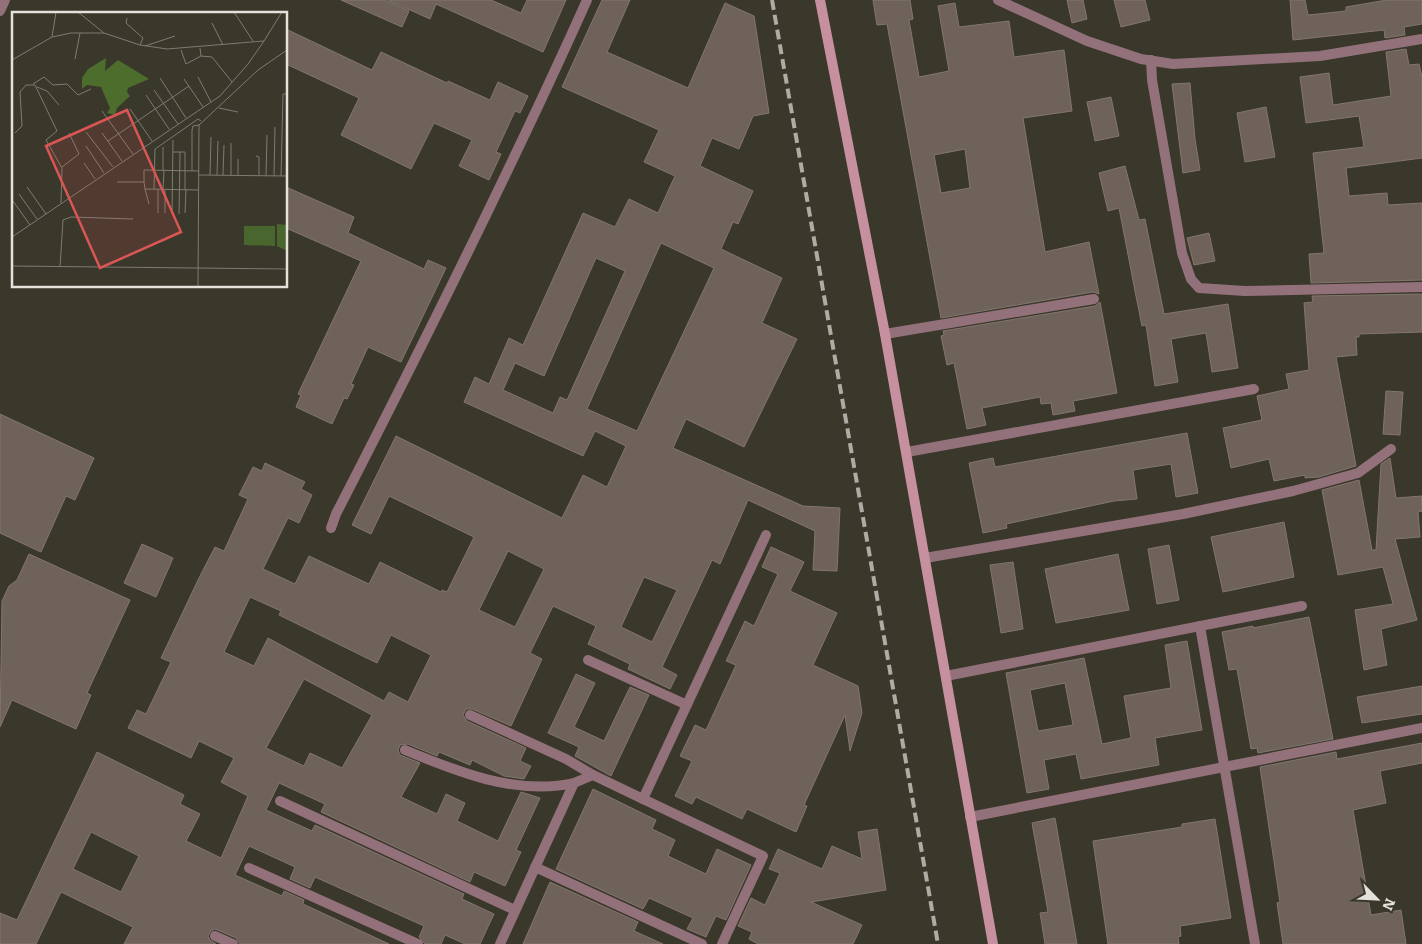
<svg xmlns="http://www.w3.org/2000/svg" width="1422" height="944" font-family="Literata,serif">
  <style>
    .building { fill: #6e625a; stroke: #83766e; fill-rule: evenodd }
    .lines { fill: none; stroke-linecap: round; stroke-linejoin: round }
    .minor { stroke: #93717a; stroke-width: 10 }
    .tertiary { stroke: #93717a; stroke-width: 10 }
    .secondary { stroke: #c6909f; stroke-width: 10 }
    .rail { stroke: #aeaca3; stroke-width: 4; stroke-dasharray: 10 5; stroke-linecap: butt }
    .inset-road { fill: none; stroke: #7e7b71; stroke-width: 1 }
    .view { fill: #da5655; fill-opacity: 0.15; stroke: #da5655; stroke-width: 2.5 }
    .inset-edge { fill: none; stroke: #e4e2db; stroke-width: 2.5 }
  </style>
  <rect width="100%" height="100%" fill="#3a372b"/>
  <!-- building -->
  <g class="building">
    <path d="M 341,0 L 385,0 L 409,11 L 402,27 Z"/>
    <path d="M 388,0 L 491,0 L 521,13 L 527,0 L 566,0 L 543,52 L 436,4 L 430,19 Z"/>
    <path d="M 602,0 L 630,0 L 607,52 L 688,88 L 725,3 L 754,16 L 769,113 L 753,116 L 739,149 L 712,138 L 700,166 L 753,191 L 738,224 L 733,222 L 721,249 L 782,278 L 762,323 L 797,339 L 744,447 L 686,419 L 673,448 L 803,506 L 840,508 L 837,571 L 813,570 L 815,531 L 748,500 L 720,564 L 712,560 L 662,667 L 677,675 L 670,689 L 628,669 L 630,664 L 588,644 L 596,626 L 553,606 L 530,653 L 542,659 L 511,726 L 472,709 L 466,709 L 463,715 L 467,721 L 526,748 L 520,761 L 531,766 L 524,779 L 504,776 L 472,760 L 470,765 L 439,752 L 437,756 L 408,744 L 400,745 L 398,750 L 400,755 L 420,763 L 401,797 L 437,814 L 446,794 L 465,803 L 457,821 L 498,841 L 521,792 L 540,798 L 516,850 L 521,852 L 505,886 L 474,872 L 470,882 L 321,812 L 325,804 L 279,783 L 266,810 L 312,831 L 315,825 L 464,894 L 462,899 L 494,914 L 480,944 L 465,944 L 445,935 L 441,944 L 425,944 L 419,937 L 424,926 L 315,877 L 310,888 L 290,879 L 295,867 L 249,846 L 235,875 L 282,896 L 284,891 L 304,900 L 303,904 L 389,944 L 240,944 L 236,938 L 215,929 L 211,931 L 208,936 L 210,940 L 216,944 L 124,944 L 133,927 L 61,892 L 36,944 L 0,944 L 0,913 L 17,920 L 97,752 L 184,795 L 180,804 L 200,814 L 186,841 L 221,858 L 248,796 L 221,782 L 234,758 L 199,741 L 191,758 L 128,728 L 137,710 L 146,714 L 171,662 L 161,658 L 199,578 L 215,547 L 224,551 L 248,499 L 239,495 L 253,467 L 262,471 L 265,463 L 305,482 L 301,489 L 312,495 L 299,523 L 288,518 L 263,569 L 295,584 L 309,556 L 369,584 L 380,562 L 441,592 L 442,590 L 447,592 L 474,537 L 389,496 L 371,534 L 352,525 L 396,436 L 562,518 L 583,475 L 607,487 L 626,446 L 595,431 L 583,456 L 464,402 L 475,377 L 489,384 L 509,338 L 523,345 L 583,213 L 615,227 L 629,199 L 658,213 L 675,176 L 644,162 L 659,130 L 562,87 ZM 661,243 L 714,268 L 637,431 L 587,409 ZM 596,258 L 625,271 L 567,400 L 560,397 L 553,413 L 503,390 L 515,363 L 544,376 ZM 508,551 L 544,569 L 515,627 L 479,610 ZM 644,577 L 677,590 L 652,642 L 621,627 ZM 250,597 L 281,611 L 279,615 L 377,663 L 391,635 L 431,655 L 408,702 L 389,692 L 384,701 L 268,638 L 254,666 L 224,652 ZM 304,679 L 372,715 L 342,768 L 310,753 L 304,766 L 266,748 ZM 91,832 L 139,856 L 121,892 L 73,869 Z"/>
    <path d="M 873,0 L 910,0 L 913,19 L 909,20 L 919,77 L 949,71 L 938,6 L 955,3 L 959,27 L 1009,21 L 1014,57 L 1064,50 L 1072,111 L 1023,118 L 1045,252 L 1089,242 L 1099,294 L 1093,292 L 941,318 L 887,24 L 877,25 ZM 965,149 L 970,188 L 941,193 L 934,155 Z"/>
    <path d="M 1067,0 L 1083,0 L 1087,19 L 1072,23 Z"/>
    <path d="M 1114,0 L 1145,0 L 1150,20 L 1121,27 Z"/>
    <path d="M 1290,0 L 1305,0 L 1308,15 L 1346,11 L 1346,7 L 1387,0 L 1422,0 L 1422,24 L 1404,27 L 1405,35 L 1385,38 L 1384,30 L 1293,40 Z"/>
    <path d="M 286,29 L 372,70 L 381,52 L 447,83 L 448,81 L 490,100 L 498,82 L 528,96 L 520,113 L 515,111 L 496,152 L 501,154 L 489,180 L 459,166 L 472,140 L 434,123 L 411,169 L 341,135 L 359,98 L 286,64 Z"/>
    <path d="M 1406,49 L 1409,65 L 1419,64 L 1422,77 L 1422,158 L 1346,168 L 1349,196 L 1387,193 L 1388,205 L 1422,203 L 1422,280 L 1311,283 L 1309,254 L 1324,253 L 1313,153 L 1364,147 L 1359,116 L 1306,123 L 1300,77 L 1329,73 L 1333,105 L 1391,96 L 1386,52 Z"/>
    <path d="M 1190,83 L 1195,139 L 1200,170 L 1183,173 L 1172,84 Z"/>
    <path d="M 1111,97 L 1119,136 L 1095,141 L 1087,102 Z"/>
    <path d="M 1266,107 L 1275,157 L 1245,162 L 1237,113 Z"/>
    <path d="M 1125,166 L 1139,220 L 1145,219 L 1164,314 L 1228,304 L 1238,368 L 1212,372 L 1206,333 L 1171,339 L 1178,382 L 1155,386 L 1146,325 L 1142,326 L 1136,296 L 1119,208 L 1108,211 L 1099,173 Z"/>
    <path d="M 286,187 L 354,217 L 348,233 L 424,269 L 428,260 L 446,268 L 401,362 L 368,347 L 351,384 L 354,385 L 347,399 L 344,398 L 332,424 L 296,407 L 301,395 L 298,394 L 361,261 L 286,228 Z"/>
    <path d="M 1209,233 L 1215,261 L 1194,265 L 1187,238 Z"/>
    <path d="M 1422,294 L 1422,332 L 1359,334 L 1359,337 L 1356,337 L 1357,355 L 1336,357 L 1356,466 L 1319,477 L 1305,478 L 1305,475 L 1274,481 L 1269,459 L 1231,468 L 1223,428 L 1262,420 L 1257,396 L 1289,389 L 1286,374 L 1309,370 L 1304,303 L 1313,302 L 1312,296 Z"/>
    <path d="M 1100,302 L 1117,393 L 1073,401 L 1075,411 L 1053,415 L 1051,403 L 1041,404 L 1040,397 L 982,408 L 986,425 L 967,429 L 954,363 L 947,365 L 941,336 L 944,335 L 943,331 L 1095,306 Z"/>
    <path d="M 1386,391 L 1403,392 L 1400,435 L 1383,434 Z"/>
    <path d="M 0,414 L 94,458 L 75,500 L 66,496 L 41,552 L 0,533 Z"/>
    <path d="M 1187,433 L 1198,493 L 1176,497 L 1171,464 L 1133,470 L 1137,499 L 1114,501 L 1006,524 L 1007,528 L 983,533 L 969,463 L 993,458 L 995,467 Z"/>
    <path d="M 1390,458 L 1396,498 L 1422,496 L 1422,511 L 1418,512 L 1420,537 L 1395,539 L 1417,620 L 1381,629 L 1387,665 L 1364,670 L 1355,610 L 1393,604 L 1383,567 L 1338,575 L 1322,490 L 1359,480 L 1372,550 L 1376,550 L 1381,464 Z"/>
    <path d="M 1284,522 L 1294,577 L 1223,592 L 1211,537 Z"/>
    <path d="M 142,544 L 173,558 L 156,597 L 124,583 Z"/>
    <path d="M 1169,545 L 1179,600 L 1157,604 L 1148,549 Z"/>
    <path d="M 771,547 L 804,562 L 790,591 L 837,613 L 813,665 L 858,686 L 862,713 L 850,751 L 845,715 L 804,805 L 807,806 L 796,832 L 747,809 L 742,819 L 696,797 L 692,804 L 675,796 L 692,761 L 680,756 L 695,725 L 706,730 L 736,665 L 726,661 L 745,621 L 754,626 L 778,574 L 762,567 Z"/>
    <path d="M 29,554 L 130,600 L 87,693 L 91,695 L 76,729 L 12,700 L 0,727 L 2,601 L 9,586 L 17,580 Z"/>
    <path d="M 1118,554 L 1129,610 L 1056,623 L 1045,569 Z"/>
    <path d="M 1013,562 L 1023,629 L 1001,633 L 990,565 Z"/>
    <path d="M 1309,617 L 1333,739 L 1258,753 L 1257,748 L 1251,749 L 1237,669 L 1229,670 L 1222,632 L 1253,626 L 1253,628 Z"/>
    <path d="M 1187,641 L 1202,730 L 1155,738 L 1159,765 L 1108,774 L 1081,779 L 1076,754 L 1044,760 L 1049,789 L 1027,793 L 1006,673 L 1084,658 L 1102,744 L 1131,738 L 1124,696 L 1171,688 L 1165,645 ZM 1065,683 L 1073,725 L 1038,731 L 1030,690 Z"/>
    <path d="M 576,674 L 595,683 L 574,727 L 604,741 L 630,687 L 649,695 L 611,776 L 575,756 L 579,747 L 548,733 Z"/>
    <path d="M 1422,686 L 1422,714 L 1362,723 L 1357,697 Z"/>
    <path d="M 1422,743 L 1422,763 L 1380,771 L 1386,803 L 1353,810 L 1371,915 L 1401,910 L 1406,944 L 1283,944 L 1277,903 L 1280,902 L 1260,767 L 1336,752 L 1337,759 Z"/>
    <path d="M 593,789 L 656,820 L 652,829 L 675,840 L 668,856 L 706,874 L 717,849 L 751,865 L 726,920 L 716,916 L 706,937 L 687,929 L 693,918 L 649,898 L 643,909 L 556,869 Z"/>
    <path d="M 1055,818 L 1077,944 L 1045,944 L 1040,913 L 1048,912 L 1032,823 Z"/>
    <path d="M 1215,819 L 1231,918 L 1180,926 L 1181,936 L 1178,937 L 1179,944 L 1108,944 L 1093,841 L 1182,827 L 1182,824 Z"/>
    <path d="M 877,829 L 886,890 L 811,902 L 862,925 L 853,944 L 758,944 L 749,939 L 752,932 L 738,926 L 751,898 L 765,905 L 780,873 L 769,869 L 778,849 L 822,869 L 832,846 L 862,859 L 858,832 Z"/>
    <path d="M 550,882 L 638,922 L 634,931 L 663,944 L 523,944 Z"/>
  </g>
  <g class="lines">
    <!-- minor -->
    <g class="minor">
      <path d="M 998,0 L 1087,41 L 1141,59 L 1173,64 L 1320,56 L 1422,39"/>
      <path d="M 1151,60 L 1152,80 L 1182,253 L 1191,279 L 1199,288 L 1245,291 L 1422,287"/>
      <path d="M 885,334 L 1094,299"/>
      <path d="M 907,452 L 1254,389"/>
      <path d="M 331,528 L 336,514 C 423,345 509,174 587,0"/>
      <path d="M 925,558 L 1183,514 L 1293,491 L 1358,473 L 1391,449"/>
      <path d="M 1200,626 L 1255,944"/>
      <path d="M 588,660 L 687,705"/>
      <path d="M 946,676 L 1302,606"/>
      <path d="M 470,715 L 566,759 L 593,775"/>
      <path d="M 405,750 C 458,772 517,796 574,783"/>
      <path d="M 280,801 L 515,910"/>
      <path d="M 970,817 L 1422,728"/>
      <path d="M 535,867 L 702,944"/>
      <path d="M 249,868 L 418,944"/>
      <path d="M 215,936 L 233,944"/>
      <path d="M 500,944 L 574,783 L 593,775 L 643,799"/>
      <path d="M 722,944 L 763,856 L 643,799 L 766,535"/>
    </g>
    <!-- tertiary -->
    <path class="tertiary" d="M 0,11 L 5,0"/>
    <!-- secondary -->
    <path class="secondary" d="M 820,0 L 885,334 L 993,944"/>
    <!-- rail -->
    <path class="rail" d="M 772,0 L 938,944"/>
  </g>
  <!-- overview -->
  <g transform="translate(12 12)">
    <rect width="275" height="275" fill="#3a372b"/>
    <path d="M 265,212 L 275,213 L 275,239 L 265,234 ZM 232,214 L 263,214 L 263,234 L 232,233 Z" fill="#49662e"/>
    <path d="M 94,46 L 93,59 L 106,48 L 137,67 L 116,76 L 115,80 L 118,84 L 105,96 L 103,103 L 95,101 L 98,96 L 89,75 L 75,73 L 70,77 L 70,66 L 76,57 Z" fill="#4d6d2d"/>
    <path class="inset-road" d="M 66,0 L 92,21M 222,0 L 241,29M 115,6 L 114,11 L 131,26 L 128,33M 200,11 L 211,33M 40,25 L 44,0M 133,34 L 163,24M 188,36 L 189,44 L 200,45 L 220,70M 169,38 L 174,52 L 189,44M 63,47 L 68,21M 0,48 L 40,25 L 59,21 L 92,21 L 128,33 L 155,37 L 252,29 L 270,0M 186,65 L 199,90M 148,66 L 174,106M 172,67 L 191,95M 21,72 L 32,65 L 41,73 L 55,72 L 66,83 L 79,77M 25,75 L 35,79 L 47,93M 142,78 L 166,112M 134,83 L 157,117M 207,96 L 226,100M 118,97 L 140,129M 90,99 L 121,142M 74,120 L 101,155M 3,121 L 10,114 L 8,80 L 14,73 L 23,73 L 45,119 L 34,128 L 50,156 L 49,191M 90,121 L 110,149M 96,129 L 177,74M 74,134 L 92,161M 161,140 L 173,140 L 173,159M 244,144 L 247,145 L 247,163M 72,151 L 83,167M 50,155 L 67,142 L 57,121M 151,158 L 151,135M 180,159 L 180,118 L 181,114 L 187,113M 187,163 L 275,164M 198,163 L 199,125M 205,163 L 206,129M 211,163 L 212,133M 219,163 L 219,131M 226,163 L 226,147M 254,164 L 255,123M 262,164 L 263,115M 269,164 L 271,82 L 275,82M 105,170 L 132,170 L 132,158 L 187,159M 132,170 L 133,177 L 187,178M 15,175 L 34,202M 133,177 L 137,192M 142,177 L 143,137 L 186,107 L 189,109M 151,177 L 152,159M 173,177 L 173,159M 7,182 L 25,207M 1,189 L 18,213M 146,201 L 146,178M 153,201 L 153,177M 173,201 L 174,177M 160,202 L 161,128M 167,202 L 168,140M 0,225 L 208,84 L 236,52 L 252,29M 0,254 L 275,257M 48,255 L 51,208 L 59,205 L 121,207M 186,275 L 187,113 L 246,58 L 275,38"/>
    <path class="view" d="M 115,98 L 169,220 L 88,256 L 34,134 Z"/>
    <rect width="275" height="275" class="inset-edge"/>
  </g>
  <!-- north arrow -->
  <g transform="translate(1377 899) rotate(114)" stroke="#3a372b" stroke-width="4" paint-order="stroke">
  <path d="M0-4L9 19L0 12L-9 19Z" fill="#e4e2db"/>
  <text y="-8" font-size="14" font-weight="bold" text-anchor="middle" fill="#e4e2db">N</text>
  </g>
</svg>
